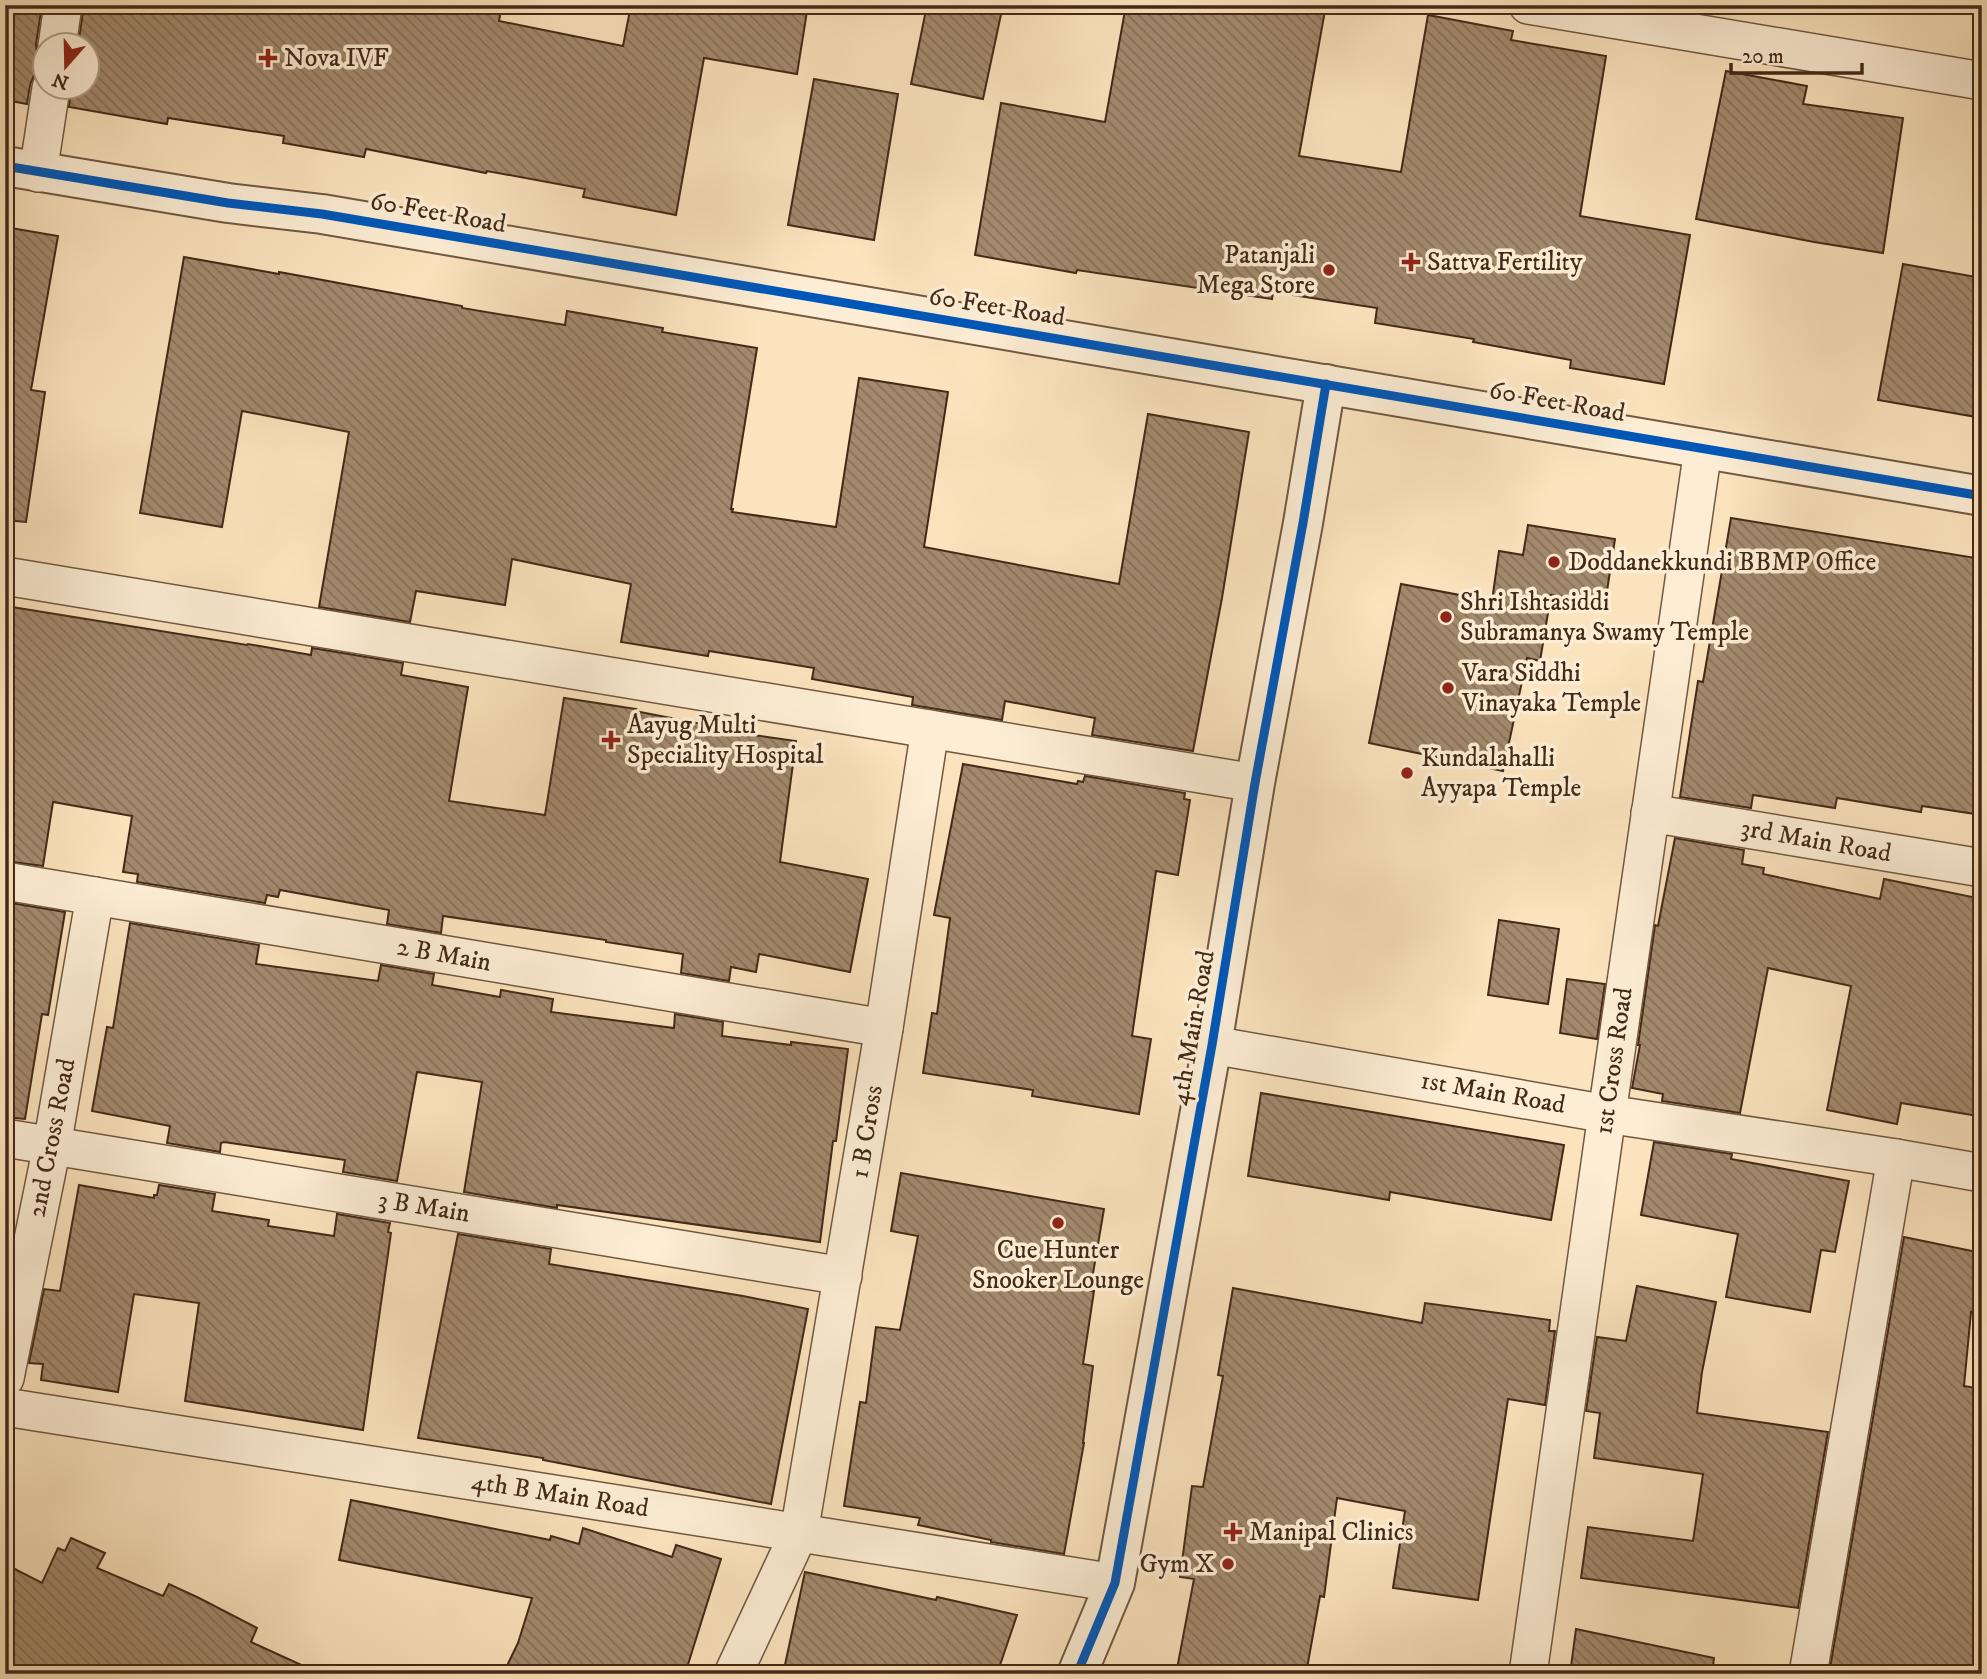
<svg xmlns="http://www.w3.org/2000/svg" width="1987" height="1679" font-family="'IM FELL DW Pica',serif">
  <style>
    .building { fill: url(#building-back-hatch); stroke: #432918; stroke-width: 2 }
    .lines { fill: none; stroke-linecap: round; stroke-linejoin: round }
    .minor-casing { stroke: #715841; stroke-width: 40 }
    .tertiary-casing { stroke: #715841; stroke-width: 42 }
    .minor { stroke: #fcedd4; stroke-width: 37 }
    .tertiary { stroke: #fcedd4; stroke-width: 38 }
    .cycleway-casing { stroke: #fcedd4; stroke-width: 13 }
    .cycleway { stroke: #0057b8; stroke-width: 9 }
    .poi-dot { fill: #8f2418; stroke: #fcedd4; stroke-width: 2.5 }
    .labels { text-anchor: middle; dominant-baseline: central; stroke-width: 7; stroke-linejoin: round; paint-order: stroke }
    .poi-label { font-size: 26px; fill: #432918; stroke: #fcedd4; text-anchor: start }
    .street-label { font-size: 26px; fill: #432918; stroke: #fcedd4 }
  </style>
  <defs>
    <pattern id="building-back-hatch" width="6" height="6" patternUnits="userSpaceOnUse" patternTransform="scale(1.75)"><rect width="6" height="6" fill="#a38a6e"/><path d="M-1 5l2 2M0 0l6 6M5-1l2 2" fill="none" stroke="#867159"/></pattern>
  </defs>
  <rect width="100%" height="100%" fill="#fbe3bd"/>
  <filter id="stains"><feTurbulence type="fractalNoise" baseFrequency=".00286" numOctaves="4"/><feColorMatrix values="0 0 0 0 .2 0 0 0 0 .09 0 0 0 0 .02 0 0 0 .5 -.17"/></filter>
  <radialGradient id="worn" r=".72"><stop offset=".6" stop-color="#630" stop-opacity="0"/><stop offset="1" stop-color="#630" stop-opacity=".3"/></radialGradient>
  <!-- building -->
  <g class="building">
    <path d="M 5,5 L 42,5 L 36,44 L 37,53 L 46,63 L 46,68 L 34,75 L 30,85 L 27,104 L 5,100 Z"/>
    <path d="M 84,5 L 502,5 L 499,21 L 623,46 L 631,5 L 808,5 L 797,74 L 704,58 L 676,215 L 583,197 L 585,189 L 487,171 L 486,173 L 366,149 L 364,157 L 283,143 L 284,136 L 168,118 L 167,124 L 69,107 L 71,88 L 88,88 L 88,46 L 78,46 Z"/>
    <path d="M 927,5 L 1003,5 L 983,99 L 911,84 Z"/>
    <path d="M 1126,5 L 1326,5 L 1299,156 L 1401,172 L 1428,15 L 1513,31 L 1511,40 L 1606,56 L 1580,216 L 1690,235 L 1664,384 L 1570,368 L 1571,360 L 1473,342 L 1474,339 L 1375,323 L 1377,308 L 1273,292 L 1272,299 L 1077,270 L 1076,273 L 975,255 L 1001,103 L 1105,122 Z"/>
    <path d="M 1726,71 L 1807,86 L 1803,104 L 1903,118 L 1883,253 L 1814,242 L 1696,219 Z"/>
    <path d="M 814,79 L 898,94 L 874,240 L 788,225 Z"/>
    <path d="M 5,227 L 58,236 L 31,390 L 45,392 L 26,522 L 5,520 Z"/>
    <path d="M 184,257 L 279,274 L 279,272 L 312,278 L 462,306 L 462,308 L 565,325 L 567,311 L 663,328 L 662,332 L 757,348 L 731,509 L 733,509 L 732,512 L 836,527 L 859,378 L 948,392 L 924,547 L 1119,584 L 1148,414 L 1249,432 L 1222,598 L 1193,751 L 1092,735 L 1095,718 L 1005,701 L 1002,720 L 912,705 L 913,697 L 812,679 L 814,668 L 709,651 L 708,656 L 621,642 L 631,584 L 512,559 L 505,605 L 416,591 L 410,622 L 319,607 L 349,432 L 242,411 L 222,527 L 140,513 Z"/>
    <path d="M 1903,264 L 1982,278 L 1982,418 L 1878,400 Z"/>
    <path d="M 1731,518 L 1982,559 L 1982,815 L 1922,806 L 1921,812 L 1837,798 L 1835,808 L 1753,795 L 1751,808 L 1680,797 L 1698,681 L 1703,682 Z"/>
    <path d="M 1528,525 L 1615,539 L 1605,604 L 1551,595 L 1540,661 L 1527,658 L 1503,771 L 1369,743 L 1401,584 L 1492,601 L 1499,551 L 1523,555 Z"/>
    <path d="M 12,607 L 247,645 L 248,644 L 311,655 L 312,648 L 403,663 L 401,675 L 468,687 L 449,801 L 545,815 L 564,698 L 636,709 L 635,711 L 712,726 L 711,729 L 796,741 L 780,862 L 868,879 L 850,972 L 759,954 L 756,972 L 731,967 L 729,981 L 681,973 L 683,954 L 606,942 L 606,940 L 443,916 L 441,933 L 387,924 L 389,910 L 280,890 L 278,897 L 267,895 L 265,903 L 137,882 L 138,874 L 123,872 L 132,816 L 53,802 L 43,866 L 5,861 L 5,652 Z"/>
    <path d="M 963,764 L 1077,784 L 1078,781 L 1083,782 L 1085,776 L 1185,793 L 1184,799 L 1190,800 L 1178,875 L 1156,871 L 1132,1036 L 1151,1039 L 1139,1114 L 1032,1096 L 1033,1090 L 923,1073 L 932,1013 L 937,1014 L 950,918 L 934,915 Z"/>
    <path d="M 1675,838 L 1744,850 L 1742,864 L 1764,868 L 1763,874 L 1880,899 L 1884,879 L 1982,899 L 1982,1094 L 1978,1116 L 1901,1103 L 1897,1124 L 1827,1110 L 1851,986 L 1768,968 L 1740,1113 L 1662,1101 L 1663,1094 L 1632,1088 L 1640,1045 L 1638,1045 L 1655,925 L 1658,926 Z"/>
    <path d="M 5,902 L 65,912 L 48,1015 L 42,1014 L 25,1119 L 5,1117 Z"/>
    <path d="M 1499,920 L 1559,929 L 1548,1004 L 1488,995 Z"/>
    <path d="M 130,923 L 259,945 L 256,964 L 378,981 L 381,965 L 434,974 L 432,985 L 500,997 L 501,990 L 553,999 L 551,1012 L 674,1028 L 675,1014 L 723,1022 L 722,1036 L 791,1045 L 791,1042 L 848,1049 L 836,1141 L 833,1141 L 820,1242 L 557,1205 L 557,1208 L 464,1192 L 482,1082 L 417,1072 L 397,1181 L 343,1172 L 345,1160 L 224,1142 L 221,1143 L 220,1152 L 167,1143 L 170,1126 L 92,1111 L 107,1027 L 113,1028 Z"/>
    <path d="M 1567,979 L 1605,984 L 1597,1039 L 1560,1033 Z"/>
    <path d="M 1261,1093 L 1564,1145 L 1551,1220 L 1390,1192 L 1389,1200 L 1248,1176 Z"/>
    <path d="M 1654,1142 L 1732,1154 L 1731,1159 L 1849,1181 L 1835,1252 L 1821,1250 L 1810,1312 L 1726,1297 L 1738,1234 L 1641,1215 Z"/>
    <path d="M 901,1173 L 1104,1209 L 1090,1291 L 1094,1291 L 1083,1364 L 1093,1366 L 1083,1443 L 1084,1443 L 1064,1554 L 991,1542 L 991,1540 L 918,1525 L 920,1518 L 844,1506 L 860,1402 L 866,1403 L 876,1327 L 900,1330 L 918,1236 L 891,1231 Z"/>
    <path d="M 79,1185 L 154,1198 L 154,1195 L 157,1195 L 159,1185 L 215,1194 L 212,1211 L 269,1220 L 268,1226 L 334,1236 L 337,1214 L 390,1223 L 388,1232 L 391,1233 L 363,1430 L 185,1401 L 199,1303 L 134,1294 L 118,1392 L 41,1380 L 43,1364 L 29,1363 L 44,1289 L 60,1291 Z"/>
    <path d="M 458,1234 L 551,1249 L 549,1264 L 743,1296 L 808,1309 L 771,1504 L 543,1460 L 543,1458 L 418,1438 Z"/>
    <path d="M 1904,1237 L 1982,1253 L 1982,1314 L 1971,1312 L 1964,1386 L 1982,1389 L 1982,1674 L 1829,1674 Z"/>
    <path d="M 1637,1286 L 1716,1302 L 1702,1372 L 1697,1413 L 1828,1432 L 1798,1608 L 1581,1578 L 1588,1527 L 1693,1541 L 1703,1474 L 1594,1458 L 1600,1413 L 1586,1411 L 1597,1337 L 1626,1341 Z"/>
    <path d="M 1233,1288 L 1422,1323 L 1425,1303 L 1550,1320 L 1549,1331 L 1555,1331 L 1545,1405 L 1508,1399 L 1478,1600 L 1393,1588 L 1405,1511 L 1337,1498 L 1324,1597 L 1320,1596 L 1306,1674 L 1176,1674 L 1194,1579 L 1180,1577 L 1192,1486 L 1203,1487 L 1223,1376 L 1218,1375 Z"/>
    <path d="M 351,1500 L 550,1540 L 551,1536 L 579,1544 L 583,1528 L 672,1557 L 676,1545 L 721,1559 L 685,1674 L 503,1674 L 518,1643 L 532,1598 L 339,1560 Z"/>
    <path d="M 71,1538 L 105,1553 L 97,1568 L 163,1596 L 169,1584 L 199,1598 L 257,1628 L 251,1642 L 321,1674 L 5,1674 L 5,1564 L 42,1583 L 58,1548 L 65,1551 Z"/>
    <path d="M 805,1572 L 936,1600 L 937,1597 L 1017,1615 L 997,1674 L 783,1674 Z"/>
    <path d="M 1576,1629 L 1714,1658 L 1712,1674 L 1570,1674 Z"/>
  </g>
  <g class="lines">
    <!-- minor casing -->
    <g class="minor-casing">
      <g id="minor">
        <path d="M 1528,5 L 1982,81"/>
        <path d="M 57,46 L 63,5"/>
        <path d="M 38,173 L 51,88"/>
        <path d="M 5,576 L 1255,783"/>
        <path d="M 1650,813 L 1982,868"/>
        <path d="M 5,881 L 884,1028"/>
        <path d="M 1212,1045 L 1607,1114 L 1896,1158 L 1982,1173"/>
        <path d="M 5,1138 L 843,1276"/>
        <path d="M 5,1378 L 52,1146 L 95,896"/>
        <path d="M 5,1407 L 1115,1583"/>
        <path d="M 733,1674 L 799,1533 L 884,1028 L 930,729"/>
        <path d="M 1528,1674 L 1607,1114 L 1703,449"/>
        <path d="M 1808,1674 L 1896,1158"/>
      </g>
    </g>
    <!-- tertiary casing -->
    <g class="tertiary-casing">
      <g id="tertiary">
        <path d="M 5,166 L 228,203 L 322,214 L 1982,496"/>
        <path d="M 1077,1674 L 1115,1583 L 1212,1045 L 1255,783 L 1303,523 L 1326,384"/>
      </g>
    </g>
    <!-- minor -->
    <use href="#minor" class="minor"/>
    <!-- tertiary -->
    <use href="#tertiary" class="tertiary"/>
    <!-- cycleway casing -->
    <g class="cycleway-casing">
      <g id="cycleway">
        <path d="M 5,166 L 228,203 L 322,214 L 1982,496"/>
        <path d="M 1077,1674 L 1115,1583 L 1212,1045 L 1255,783 L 1303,523 L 1326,384"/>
      </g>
    </g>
    <!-- cycleway -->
    <use href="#cycleway" class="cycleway"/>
  </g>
  <!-- markers -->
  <g class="poi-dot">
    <path d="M264.5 47.5h7v7h7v7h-7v7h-7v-7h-7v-7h7z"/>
    <path d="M1407.5 251.5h7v7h7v7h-7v7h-7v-7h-7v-7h7z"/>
    <circle cx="1329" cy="270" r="7"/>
    <circle cx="1554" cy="562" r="7"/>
    <circle cx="1446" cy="617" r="7"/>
    <circle cx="1448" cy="688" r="7"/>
    <path d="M607.5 729.5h7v7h7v7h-7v7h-7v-7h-7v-7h7z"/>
    <circle cx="1407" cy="773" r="7"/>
    <circle cx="1058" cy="1223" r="7"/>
    <path d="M1229.5 1521.5h7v7h7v7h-7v7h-7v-7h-7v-7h7z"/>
    <circle cx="1228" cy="1564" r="7"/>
  </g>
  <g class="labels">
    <!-- poi labels -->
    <g class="poi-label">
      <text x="284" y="58">Nova IVF</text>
      <text x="1315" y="255" text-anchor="end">Patanjali<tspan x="1315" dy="30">Mega Store</tspan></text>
      <text x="1427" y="262">Sattva Fertility</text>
      <text x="1568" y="562">Doddanekkundi BBMP Office</text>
      <text x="1460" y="602">Shri Ishtasiddi<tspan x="1460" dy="30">Subramanya Swamy Temple</tspan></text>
      <text x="1462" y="673">Vara Siddhi<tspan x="1462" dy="30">Vinayaka Temple</tspan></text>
      <text x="627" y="725">Aayug Multi<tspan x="627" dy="30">Speciality Hospital</tspan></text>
      <text x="1421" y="758">Kundalahalli<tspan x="1421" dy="30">Ayyapa Temple</tspan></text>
      <text x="1058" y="1250" text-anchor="middle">Cue Hunter<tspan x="1058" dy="30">Snooker Lounge</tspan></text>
      <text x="1249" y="1532">Manipal Clinics</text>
      <text x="1214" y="1564" text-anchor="end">Gym X</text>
    </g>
    <!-- street labels -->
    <g class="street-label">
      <text transform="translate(438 213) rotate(10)">60 Feet Road</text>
      <text transform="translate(997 307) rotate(9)">60 Feet Road</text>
      <text transform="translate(1557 402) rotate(10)">60 Feet Road</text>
      <text transform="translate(1816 841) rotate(10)">3rd Main Road</text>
      <text transform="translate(444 955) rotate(10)">2 B Main</text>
      <text transform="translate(1193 1028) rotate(-80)">4th Main Road</text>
      <text transform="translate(1614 1061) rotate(-82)">1st Cross Road</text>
      <text transform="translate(1493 1093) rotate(10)">1st Main Road</text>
      <text transform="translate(867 1132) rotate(-81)">1 B Cross</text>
      <text transform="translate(52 1138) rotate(-79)">2nd Cross Road</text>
      <text transform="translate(424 1207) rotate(9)">3 B Main</text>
      <text transform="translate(560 1495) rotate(9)">4th B Main Road</text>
    </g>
  </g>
  <!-- margin -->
  <rect width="1987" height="1679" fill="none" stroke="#fbe3bd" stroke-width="28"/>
  <rect x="7" y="7" width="1973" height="1665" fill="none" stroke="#432918" stroke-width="3.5"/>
  <rect x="14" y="14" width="1959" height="1651" fill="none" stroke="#432918" stroke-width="2"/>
  <!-- north arrow -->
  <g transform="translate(66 66) rotate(200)"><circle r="33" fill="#fcedd4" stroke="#b29f89" stroke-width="2"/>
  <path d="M0-5L12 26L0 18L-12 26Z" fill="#8f2418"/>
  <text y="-10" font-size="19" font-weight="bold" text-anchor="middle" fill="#432918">N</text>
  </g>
  <!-- scale -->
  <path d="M1731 63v10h131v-10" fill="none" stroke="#432918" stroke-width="3.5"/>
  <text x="1742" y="63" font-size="21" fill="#432918" stroke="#fcedd4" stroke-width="5" paint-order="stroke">20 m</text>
  <rect width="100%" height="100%" filter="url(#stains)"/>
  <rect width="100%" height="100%" fill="url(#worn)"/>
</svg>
